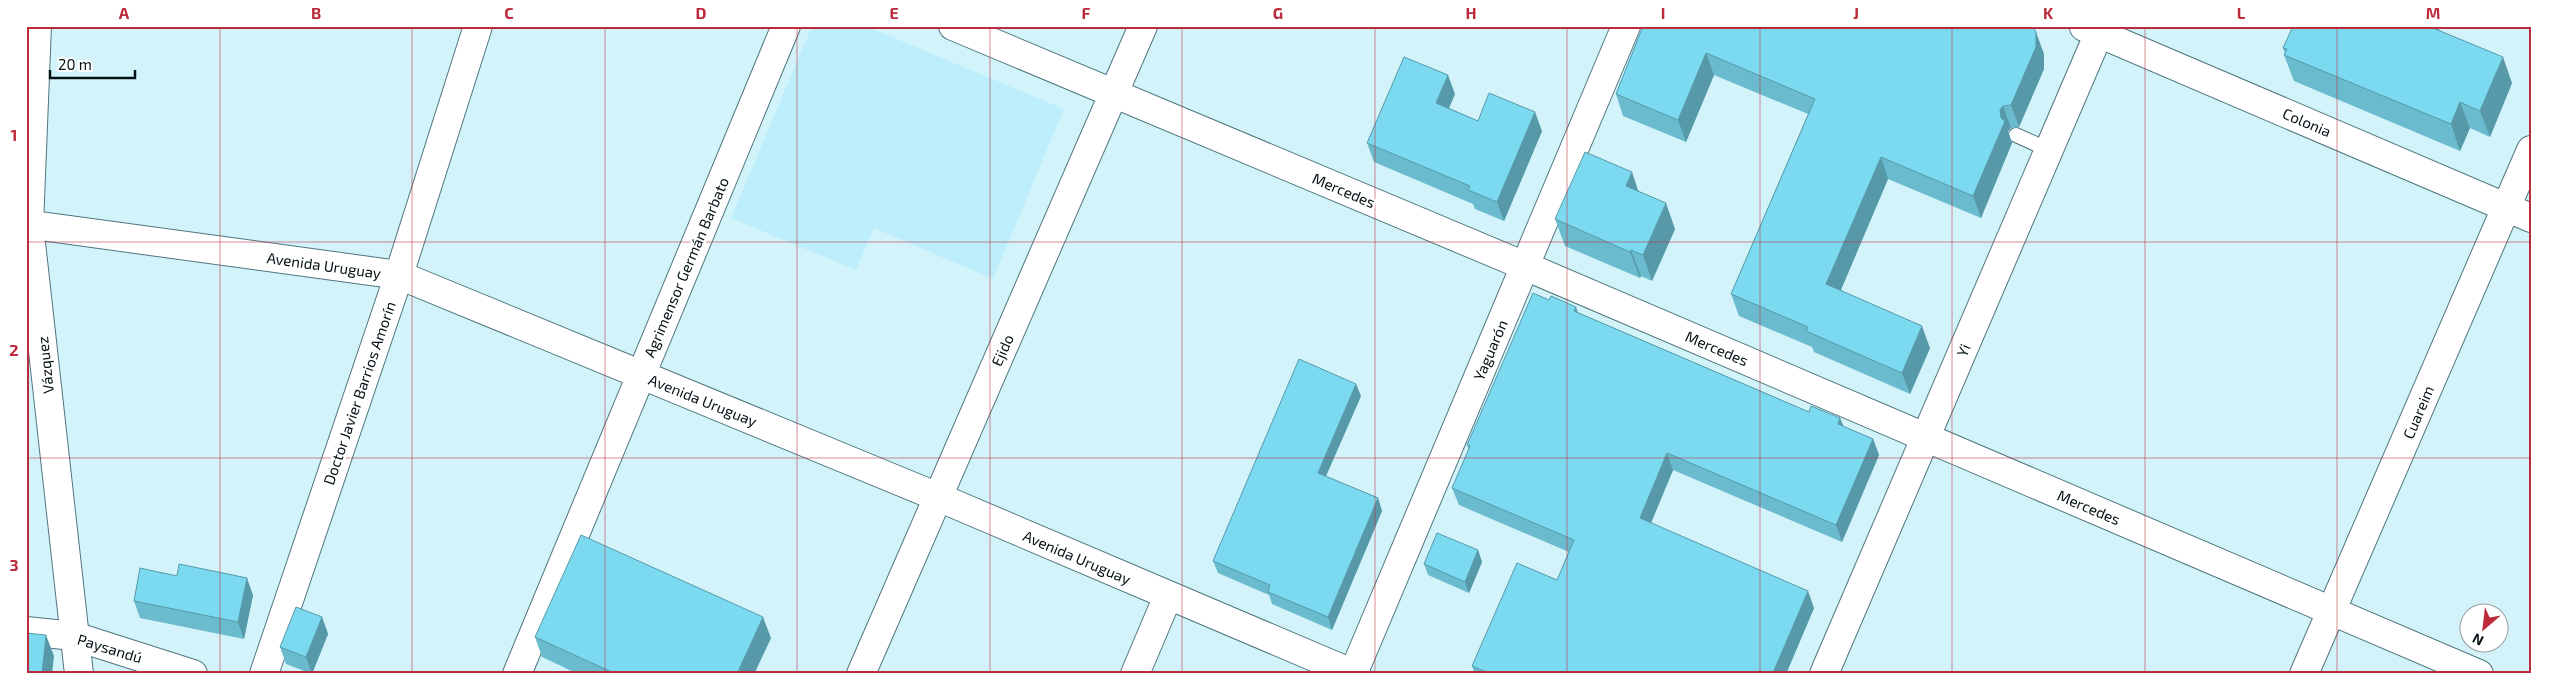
<svg xmlns="http://www.w3.org/2000/svg" width="2557" height="700" font-family="'Exo 2',sans-serif">
  <style>
    .built { fill: #bceffb }
    .lines { fill: none; stroke-linecap: round; stroke-linejoin: round }
    .service-casing { stroke: #50767f; stroke-width: 16 }
    .minor-casing { stroke: #50767f; stroke-width: 30 }
    .tertiary-casing { stroke: #50767f; stroke-width: 30 }
    .service { stroke: #fff; stroke-width: 14 }
    .minor { stroke: #fff; stroke-width: 28 }
    .tertiary { stroke: #fff; stroke-width: 28 }
    .wall { fill: #6bbbce }
    .shaded-wall { fill: #5799a8 }
    .building { fill: #7cdaf0; stroke: #5799a8 }
    .grid { fill: none; stroke: #bc2b3c; stroke-width: 1; stroke-opacity: 0.55 }
    .labels { text-anchor: middle; dominant-baseline: central; stroke-width: 5; stroke-linejoin: round; paint-order: stroke }
    .street-label { font-size: 15px; fill: #041215; stroke: #fff }
    .neatline { fill: none; stroke: #bc2b3c; stroke-width: 2 }
    .grid-label { font-size: 16px; text-anchor: middle; font-weight: bold; fill: #bc2b3c }
  </style>
  <rect width="100%" height="100%" fill="#d3f3fb"/>
  <!-- built -->
  <path class="built" d="M 812,26 L 866,26 L 1064,109 L 993,279 L 874,228 L 856,270 L 731,218 Z"/>
  <g class="lines">
    <!-- service casing -->
    <g class="service-casing">
      <path id="service" d="M 2016,135 L 2049,150"/>
    </g>
    <!-- minor casing -->
    <g class="minor-casing">
      <g id="minor">
        <path d="M 37,26 L 29,225 L 79,674"/>
        <path d="M 953,26 L 1525,266 L 2479,674"/>
        <path d="M 2084,27 L 2531,218"/>
        <path d="M 264,674 L 399,275 L 478,26"/>
        <path d="M 517,674 L 786,26"/>
        <path d="M 1135,674 L 1168,596"/>
        <path d="M 1824,674 L 2102,26"/>
        <path d="M 2304,674 L 2531,150"/>
      </g>
    </g>
    <!-- tertiary casing -->
    <g class="tertiary-casing">
      <g id="tertiary">
        <path d="M 26,224 L 399,275 L 938,497 L 1354,674"/>
        <path d="M 26,631 L 74,636 L 193,674"/>
        <path d="M 861,674 L 1143,26"/>
        <path d="M 1353,674 L 1626,26"/>
      </g>
    </g>
    <!-- service -->
    <use href="#service" class="service"/>
    <!-- minor -->
    <use href="#minor" class="minor"/>
    <!-- tertiary -->
    <use href="#tertiary" class="tertiary"/>
  </g>
  <!-- wall -->
  <g class="wall">
    <path d="M 1643,26 L 2044,54 L 2044,69 L 2019,127 L 2011,128 L 2008,131 L 2012,143 L 1981,218 L 1888,179 L 1841,290 L 1930,348 L 1910,394 L 1814,352 L 1812,347 L 1739,316 L 1731,294 L 1808,114 L 1714,75 L 1686,142 L 1623,116 L 1616,94 Z"/>
    <path d="M 2437,26 L 2439,30 L 2512,83 L 2490,137 L 2470,128 L 2460,151 L 2294,81 L 2284,55 L 2285,53 L 2283,48 Z"/>
    <path d="M 1455,94 L 1449,108 L 1478,121 L 1542,131 L 1504,221 L 1475,209 L 1473,204 L 1374,162 L 1367,143 Z"/>
    <path d="M 1639,191 L 1675,229 L 1652,281 L 1641,276 L 1640,278 L 1565,246 L 1555,219 Z"/>
    <path d="M 1549,300 L 1579,313 L 1809,412 L 1840,418 L 1843,426 L 1873,439 L 1879,455 L 1842,542 L 1673,470 L 1651,523 L 1814,608 L 1786,674 L 1475,674 L 1472,666 L 1557,580 L 1569,552 L 1459,505 L 1452,488 L 1469,450 L 1467,445 Z"/>
    <path d="M 1361,396 L 1326,476 L 1378,498 L 1382,511 L 1332,630 L 1272,604 L 1269,595 L 1218,573 L 1213,561 Z"/>
    <path d="M 1478,550 L 1482,562 L 1469,593 L 1428,575 L 1424,564 Z"/>
    <path d="M 253,595 L 244,639 L 140,618 L 134,601 Z"/>
    <path d="M 322,617 L 328,634 L 312,674 L 286,664 L 280,647 Z"/>
    <path d="M 535,637 L 771,638 L 754,674 L 578,674 L 542,657 Z"/>
  </g>
  <!-- shaded-wall -->
  <g class="shaded-wall">
    <path d="M 2434,26 L 2437,26 L 2446,49 L 2433,28 Z"/>
    <path d="M 2036,32 L 2044,54 L 2044,69 L 2019,127 L 2011,105 Z"/>
    <path d="M 1706,53 L 1714,75 L 1686,142 L 1678,120 Z"/>
    <path d="M 2503,57 L 2512,83 L 2490,137 L 2480,111 Z"/>
    <path d="M 1448,75 L 1455,94 L 1443,122 L 1436,103 Z"/>
    <path d="M 2460,102 L 2470,128 L 2460,151 L 2451,124 Z"/>
    <path d="M 2003,106 L 2011,128 L 2008,131 L 2012,143 L 1981,218 L 1973,196 L 2001,118 L 2000,110 Z"/>
    <path d="M 1535,112 L 1542,131 L 1504,221 L 1497,202 Z"/>
    <path d="M 1881,157 L 1888,179 L 1834,306 L 1826,284 Z"/>
    <path d="M 1632,172 L 1641,199 L 1626,186 Z"/>
    <path d="M 1666,203 L 1675,229 L 1652,281 L 1643,255 Z"/>
    <path d="M 1631,250 L 1641,276 L 1640,278 L 1630,252 Z"/>
    <path d="M 1576,307 L 1582,324 L 1574,311 Z"/>
    <path d="M 1922,326 L 1930,348 L 1910,394 L 1902,373 Z"/>
    <path d="M 1356,384 L 1361,396 L 1322,485 L 1318,473 Z"/>
    <path d="M 1840,418 L 1847,435 L 1838,424 Z"/>
    <path d="M 1873,439 L 1879,455 L 1842,542 L 1836,525 Z"/>
    <path d="M 1667,453 L 1673,470 L 1646,535 L 1640,518 Z"/>
    <path d="M 1378,498 L 1382,511 L 1332,630 L 1328,617 Z"/>
    <path d="M 1478,550 L 1482,562 L 1469,593 L 1465,582 Z"/>
    <path d="M 247,578 L 253,595 L 244,639 L 238,622 Z"/>
    <path d="M 1808,591 L 1814,608 L 1786,674 L 1774,674 L 1773,673 Z"/>
    <path d="M 322,617 L 328,634 L 312,674 L 306,657 Z"/>
    <path d="M 763,617 L 771,638 L 754,674 L 737,674 Z"/>
    <path d="M 46,635 L 54,656 L 52,674 L 42,674 Z"/>
  </g>
  <!-- building -->
  <g class="building">
    <path d="M 1643,26 L 2032,26 L 2036,32 L 2036,47 L 2011,105 L 2003,106 L 2000,110 L 2001,118 L 2005,121 L 1973,196 L 1881,157 L 1826,284 L 1922,326 L 1902,373 L 1806,331 L 1808,327 L 1731,294 L 1815,99 L 1706,53 L 1678,120 L 1616,94 Z"/>
    <path d="M 2293,26 L 2434,26 L 2433,28 L 2503,57 L 2480,111 L 2460,102 L 2451,124 L 2284,55 L 2287,49 L 2283,48 Z"/>
    <path d="M 1404,57 L 1448,75 L 1436,103 L 1478,121 L 1489,93 L 1535,112 L 1497,202 L 1468,190 L 1470,186 L 1367,143 Z"/>
    <path d="M 1585,152 L 1632,172 L 1626,186 L 1666,203 L 1643,255 L 1631,250 L 1630,252 L 1555,219 Z"/>
    <path d="M 1533,293 L 1549,300 L 1551,296 L 1576,307 L 1574,311 L 1809,412 L 1811,406 L 1840,418 L 1838,424 L 1873,439 L 1836,525 L 1667,453 L 1640,518 L 1808,591 L 1773,673 L 1775,674 L 1491,674 L 1472,666 L 1517,563 L 1557,580 L 1574,540 L 1452,488 L 1470,446 L 1467,445 Z"/>
    <path d="M 1299,359 L 1356,384 L 1318,473 L 1378,498 L 1328,617 L 1268,592 L 1270,585 L 1213,561 Z"/>
    <path d="M 1437,533 L 1478,550 L 1465,582 L 1424,564 Z"/>
    <path d="M 581,535 L 763,617 L 737,674 L 616,674 L 535,637 Z"/>
    <path d="M 179,564 L 247,578 L 238,622 L 134,601 L 140,568 L 177,576 Z"/>
    <path d="M 296,607 L 322,617 L 306,657 L 280,647 Z"/>
    <path d="M 26,633 L 46,635 L 42,674 L 26,674 Z"/>
  </g>
  <!-- grid -->
  <path class="grid" d="M 220,26 L 220,674M 412,26 L 412,674M 605,26 L 605,674M 797,26 L 797,674M 990,26 L 990,674M 1182,26 L 1182,674M 1375,26 L 1375,674M 1567,26 L 1567,674M 1760,26 L 1760,674M 1952,26 L 1952,674M 2145,26 L 2145,674M 2337,26 L 2337,674M 26,242 L 2531,242M 26,458 L 2531,458"/>
  <g class="labels">
    <!-- street labels -->
    <g class="street-label">
      <text transform="translate(2307 122) rotate(23)">Colonia</text>
      <text transform="translate(1344 190) rotate(23)">Mercedes</text>
      <text transform="translate(324 265) rotate(8)">Avenida Uruguay</text>
      <text transform="translate(686 267) rotate(-67)">Agrimensor Germán Barbato</text>
      <text transform="translate(1717 348) rotate(23)">Mercedes</text>
      <text transform="translate(1002 350) rotate(-66)">Ejido</text>
      <text transform="translate(1490 350) rotate(-67)">Yaguarón</text>
      <text transform="translate(1963 350) rotate(-67)">Yi</text>
      <text transform="translate(45 365) rotate(-96)">Vázquez</text>
      <text transform="translate(359 393) rotate(-71)">Doctor Javier Barrios Amorín</text>
      <text transform="translate(703 400) rotate(22)">Avenida Uruguay</text>
      <text transform="translate(2418 412) rotate(-67)">Cuareim</text>
      <text transform="translate(2089 507) rotate(23)">Mercedes</text>
      <text transform="translate(1077 557) rotate(23)">Avenida Uruguay</text>
      <text transform="translate(110 648) rotate(17)">Paysandú</text>
    </g>
  </g>
  <!-- border -->
  <rect width="2557" height="700" fill="none" stroke="#ffffff" stroke-width="55"/>
  <!-- north arrow -->
  <g transform="translate(2484 628) rotate(208)"><circle r="24" fill="#ffffff" stroke="#9ba0a1"/>
  <path d="M0-4L9 19L0 12L-9 19Z" fill="#bc2b3c"/>
  <text y="-8" font-size="14" font-weight="bold" text-anchor="middle" fill="#041215">N</text>
  </g>
  <!-- scale -->
  <path d="M50 70v8h85v-8" fill="none" stroke="#041215" stroke-width="2.5"/>
  <text x="58" y="70" font-size="15" fill="#041215" stroke="#ffffff" stroke-width="4" paint-order="stroke">20 m</text>
  <rect x="28" y="28" width="2502" height="644" class="neatline"/>
  <g class="grid-label">
    <text x="124" y="19">A</text>
    <text x="316" y="19">B</text>
    <text x="509" y="19">C</text>
    <text x="701" y="19">D</text>
    <text x="894" y="19">E</text>
    <text x="1086" y="19">F</text>
    <text x="1278" y="19">G</text>
    <text x="1471" y="19">H</text>
    <text x="1663" y="19">I</text>
    <text x="1856" y="19">J</text>
    <text x="2048" y="19">K</text>
    <text x="2241" y="19">L</text>
    <text x="2433" y="19">M</text>
    <text x="14" y="141">1</text>
    <text x="14" y="356">2</text>
    <text x="14" y="571">3</text>
  </g>
</svg>
